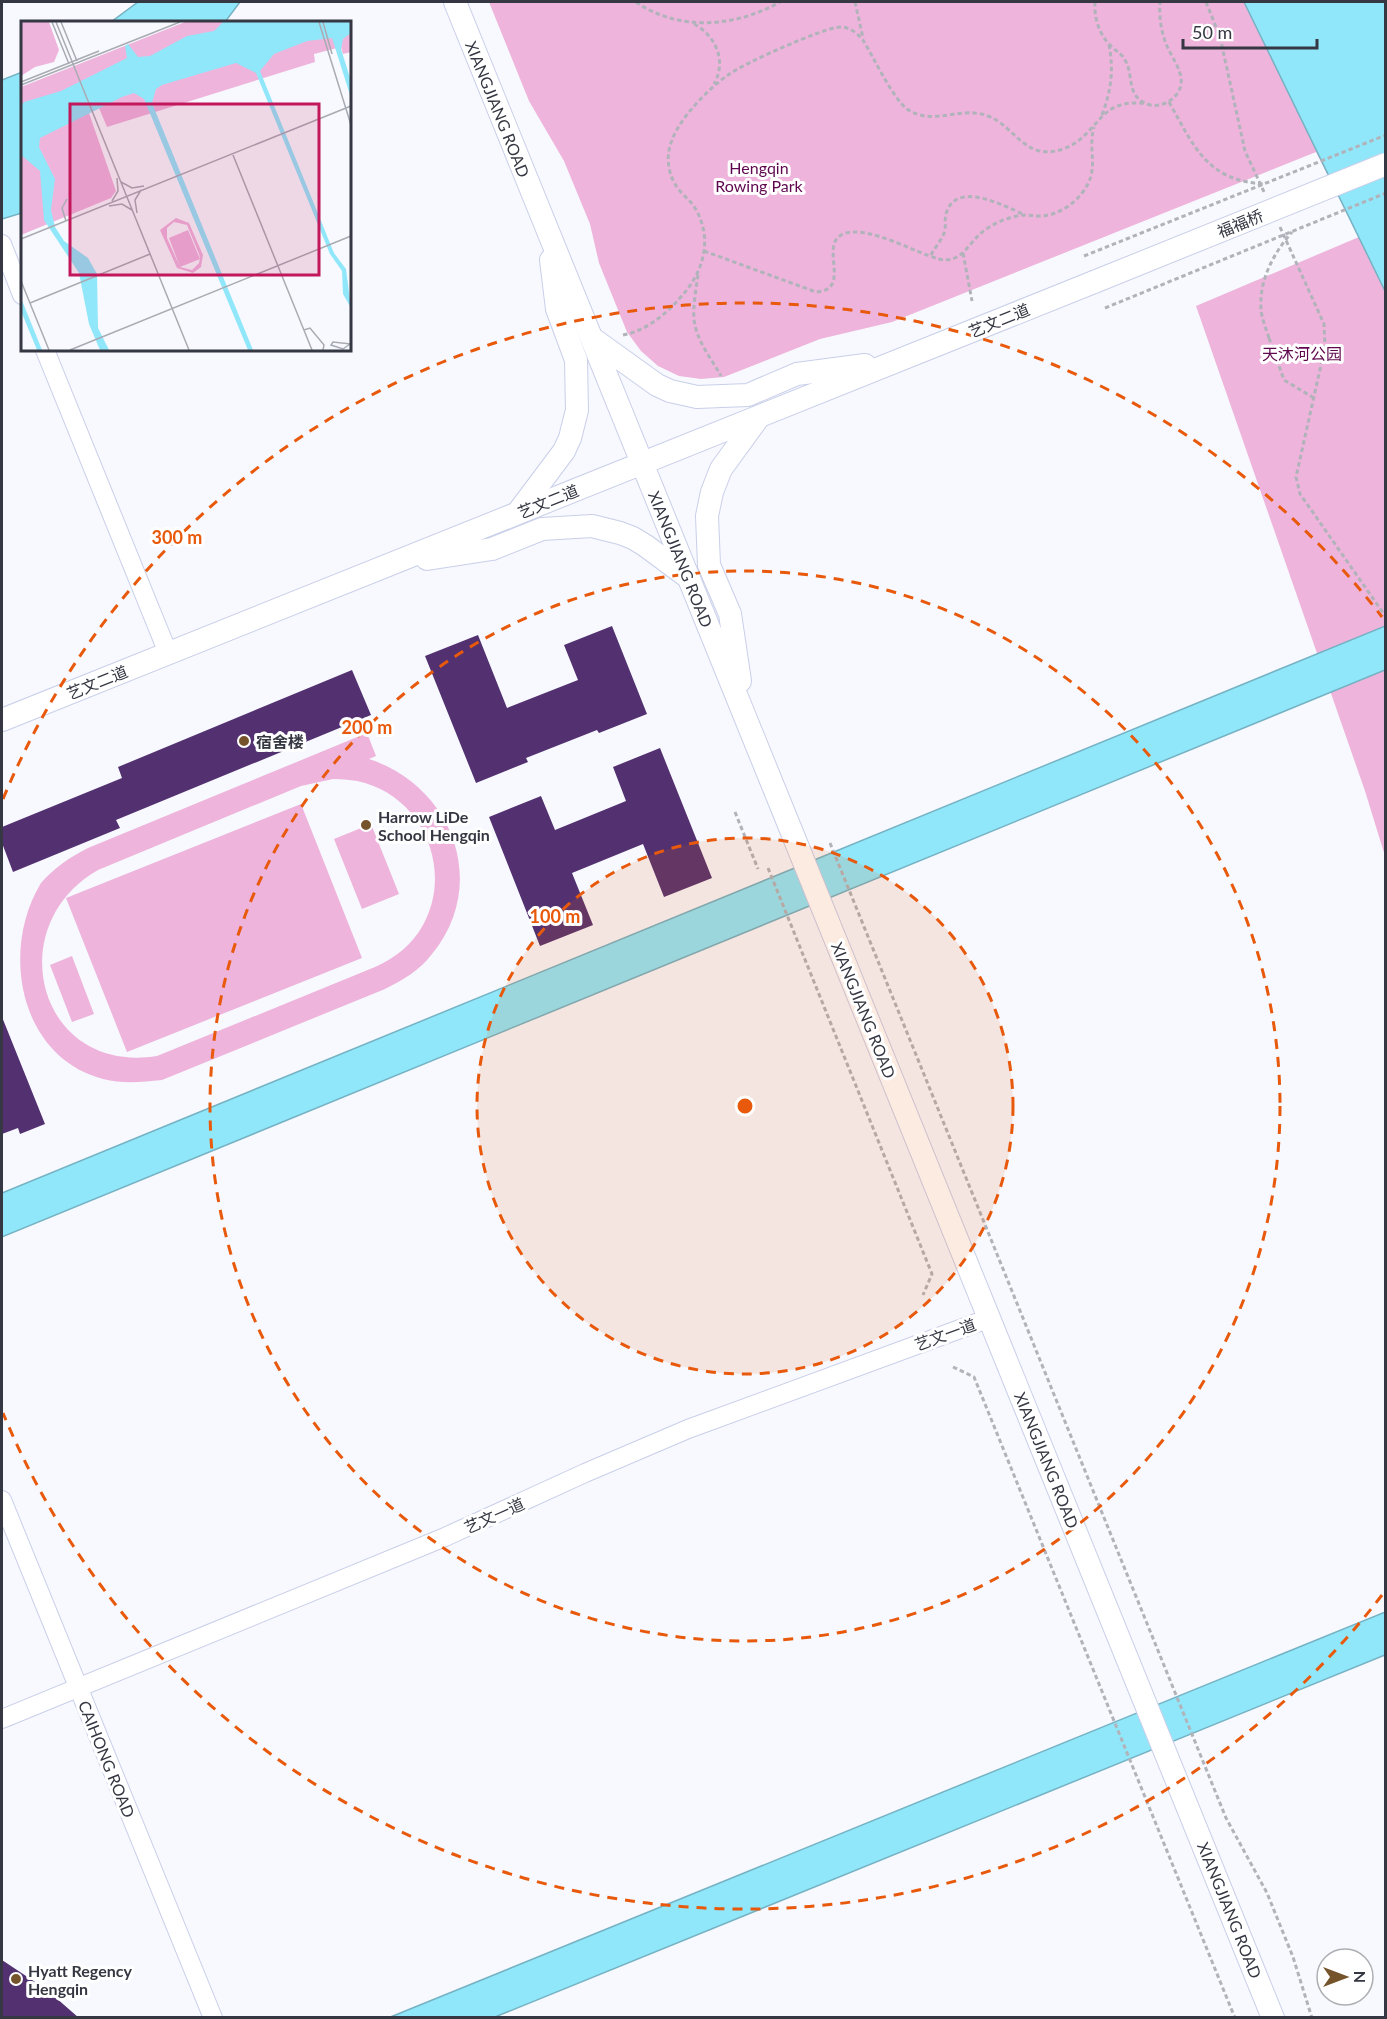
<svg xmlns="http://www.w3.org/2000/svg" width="1387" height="2019" font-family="Lato,'Noto Sans SC',sans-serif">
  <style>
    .green { fill: #eeb4dc; fill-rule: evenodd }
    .water { fill: #91e7fa; stroke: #75b2c3; stroke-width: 1.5 }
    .building { fill: #533171 }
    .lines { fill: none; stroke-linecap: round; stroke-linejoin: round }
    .minor-casing { stroke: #c9cfe9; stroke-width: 20 }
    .major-casing { stroke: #c9cfe9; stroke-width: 24 }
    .path { stroke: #b1b3ba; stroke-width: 3; stroke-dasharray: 4.5 3; stroke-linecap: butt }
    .minor { stroke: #fff; stroke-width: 18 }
    .major { stroke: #fff; stroke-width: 22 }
    .major-bridge-casing { stroke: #c9cfe9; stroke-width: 24; stroke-linecap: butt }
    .path-bridge { stroke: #b1b3ba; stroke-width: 3; stroke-dasharray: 4.5 3; stroke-linecap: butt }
    .major-bridge { stroke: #fff; stroke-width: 22 }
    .ring { fill: none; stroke: #e8590c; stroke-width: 3; stroke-dasharray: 10 8 }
    .poi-dot { fill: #75542b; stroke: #fff; stroke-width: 2 }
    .labels { text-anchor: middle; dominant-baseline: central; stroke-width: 6; stroke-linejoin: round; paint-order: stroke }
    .street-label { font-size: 16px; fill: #353742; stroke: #fff }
    .park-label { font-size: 16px; fill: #5e074e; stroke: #fff }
    .poi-label { font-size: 16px; font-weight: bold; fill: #353742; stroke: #fff; text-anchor: start }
    .inset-road { fill: none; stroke: #a9abb3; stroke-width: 1.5 }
    .view { fill: #c2185b; fill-opacity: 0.15; stroke: #c2185b; stroke-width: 3 }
    .inset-edge { fill: none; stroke: #353742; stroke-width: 3 }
    .centre { fill: #e8590c; stroke: #fff; stroke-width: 3 }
    .ring-label { font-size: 18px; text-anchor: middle; font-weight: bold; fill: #e8590c; stroke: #fff; stroke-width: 6; stroke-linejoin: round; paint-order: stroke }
  </style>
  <rect width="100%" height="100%" fill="#f7f9fe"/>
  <!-- green -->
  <g class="green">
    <path d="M 489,2 L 1385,2 L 1385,856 L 1365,791 L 1196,306 L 1359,237 L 1316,152 L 892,322 L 820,339 L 724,377 L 701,379 L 679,376 L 658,366 L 641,351 L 627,332 L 599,263 L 590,224 L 564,161 L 529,101 Z"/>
    <path d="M 367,733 L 376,756 L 369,759 C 452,786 490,883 432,954 C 420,970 403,980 385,989 L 162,1080 C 142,1082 123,1084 103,1079 C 19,1057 0,950 41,883 C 54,868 70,857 88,848 ZM 333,779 C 344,779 355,780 365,783 C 424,800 453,871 423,925 C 412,945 395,958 375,967 L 157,1056 C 38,1075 0,926 98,870 L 301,786 Z"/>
    <path d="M 301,804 L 362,958 L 127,1052 L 66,898 Z"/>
    <path d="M 371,824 L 399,894 L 362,909 L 334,839 Z"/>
    <path d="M 72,956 L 94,1014 L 72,1022 L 50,965 Z"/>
  </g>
  <!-- water -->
  <g class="water">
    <path d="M 138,2 L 240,2 L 225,22 L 111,22 Z"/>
    <path d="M 1244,2 L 1385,2 L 1385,291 Z"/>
    <path d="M 22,72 L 22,213 L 2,219 L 2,80 Z"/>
    <path d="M 1385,626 L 1385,670 L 2,1237 L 2,1193 Z"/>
    <path d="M 1385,1612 L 1385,1655 L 495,2017 L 388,2018 Z"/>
  </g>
  <!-- building -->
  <g class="building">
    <path d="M 612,626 L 647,714 L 599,733 L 597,730 L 526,758 L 528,762 L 476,783 L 425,656 L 478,635 L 507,708 L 578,680 L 564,645 Z"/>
    <path d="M 352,670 L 371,715 L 116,820 L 120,828 L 13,872 L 2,843 L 2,827 L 122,778 L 118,767 Z"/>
    <path d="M 660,748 L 712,878 L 664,897 L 643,844 L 572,873 L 593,925 L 540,946 L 489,817 L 541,796 L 555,830 L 626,801 L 613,767 Z"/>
    <path d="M 2,1017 L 45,1124 L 20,1134 L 18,1128 L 2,1134 Z"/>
    <path d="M 2,1960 L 47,1990 L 79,2018 L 2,2018 Z"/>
  </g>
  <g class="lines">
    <!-- minor casing -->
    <g class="minor-casing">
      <g id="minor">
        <path d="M 2,244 L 22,295"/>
        <path d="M 45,350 L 168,653"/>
        <path d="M 2,1500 L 213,2018"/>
        <path d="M 2,1719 L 445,1537 L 585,1473 L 688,1429 L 990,1318"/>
      </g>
    </g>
    <!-- major casing -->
    <g class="major-casing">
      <g id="major">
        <path d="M 455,2 L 1273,2018"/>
        <path d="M 593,339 L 657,385 L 670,391 L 697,397 L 748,395 L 797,374 L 865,365"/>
        <path d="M 519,511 L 564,451 L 570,438 L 577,410 L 576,360 L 557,309 L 551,260"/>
        <path d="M 427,559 L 492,549 L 542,529 L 592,526 L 620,533 L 633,538 L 646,546 L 689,578"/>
        <path d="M 740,681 L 730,614 L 709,565 L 707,516 L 712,492 L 721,469 L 758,418"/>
        <path d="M 2,720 L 1094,282"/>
      </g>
    </g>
    <!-- path -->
    <g class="path">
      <path d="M 636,2 C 679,32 736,27 780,2"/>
      <path d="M 855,2 L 863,38"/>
      <path d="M 1095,2 C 1094,18 1099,35 1112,47 C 1117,52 1122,54 1125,60 C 1134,75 1126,94 1145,103 C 1151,106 1157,106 1163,104 C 1172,101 1179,94 1181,85 C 1183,71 1172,58 1167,46 C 1161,32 1159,17 1160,2"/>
      <path d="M 1206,2 L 1220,37 L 1245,151 L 1265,194"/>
      <path d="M 694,24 C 716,36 727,61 714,84"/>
      <path d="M 1102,115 C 1111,91 1114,70 1109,45"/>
      <path d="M 1280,227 L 1324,324 L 1325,347 L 1296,477 L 1300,494 L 1386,617"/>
      <path d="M 704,251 L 816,292 C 853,290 818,245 843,234 C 867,224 915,253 939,259 C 960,264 967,246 980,234 C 991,224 1009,216 1025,215 C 1030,215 1034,216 1039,216 C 1056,216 1072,206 1082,193 C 1101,169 1087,153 1094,127"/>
      <path d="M 963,253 L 972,301"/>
      <path d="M 931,255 C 935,247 943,239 945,230 C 946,223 944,217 947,211 C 958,181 1004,206 1023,214"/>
      <path d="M 698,275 C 696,289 693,305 694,319 C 696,340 711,358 721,376"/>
      <path d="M 623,335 C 645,331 664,316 679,299 C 703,274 714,240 695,208 C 691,201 685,197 680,191 C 668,177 665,157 672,140 C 680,118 708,89 728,75 C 742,64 825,27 840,27 C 850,27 857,33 863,40 C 874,58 892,97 907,109 C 933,127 961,105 988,116 C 1016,127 1025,162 1063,149 C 1100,136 1097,96 1147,104"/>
      <path d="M 1269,338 L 1284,380 L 1314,398"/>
      <path d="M 735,812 L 758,869"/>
      <path d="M 830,843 L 1226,1818 L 1267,1893 L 1293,1957 L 1312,2018"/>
      <path d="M 768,868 L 932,1274 L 923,1295"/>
      <path d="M 953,1367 L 974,1377 L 1235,2018"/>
    </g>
    <!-- minor -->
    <use href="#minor" class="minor"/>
    <!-- major -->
    <use href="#major" class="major"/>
    <!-- major-bridge casing -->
    <g class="major-bridge-casing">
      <path id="major-bridge" d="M 1094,282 L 1386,164"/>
    </g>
    <!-- path-bridge -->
    <g class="path-bridge">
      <path d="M 1169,102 C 1194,146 1206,180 1263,184"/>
      <path d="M 1084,256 L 1386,135"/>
      <path d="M 1105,308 L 1386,193"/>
      <path d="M 1269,338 C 1266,329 1262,319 1261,310 C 1259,280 1273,254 1292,232"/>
    </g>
    <!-- major-bridge -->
    <use href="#major-bridge" class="major-bridge"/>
  </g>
  <!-- distance rings -->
  <circle cx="745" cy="1106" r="268" fill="#e8590c" fill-opacity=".12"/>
  <g class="ring">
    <circle cx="745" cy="1106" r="268"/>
    <circle cx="745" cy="1106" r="535"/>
    <path d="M1382 1595A803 803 0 0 1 3 1413M3 799A803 803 0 0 1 1382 617"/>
  </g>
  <!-- markers -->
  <g class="poi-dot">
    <circle cx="244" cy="741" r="6"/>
    <circle cx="366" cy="825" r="6"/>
    <circle cx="16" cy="1979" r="6"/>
  </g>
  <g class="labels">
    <!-- street labels -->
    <g class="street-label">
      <text transform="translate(498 109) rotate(68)">XIANGJIANG ROAD</text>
      <text transform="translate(1240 223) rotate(-22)">福福桥</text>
      <text transform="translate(999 320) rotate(-22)">艺文二道</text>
      <text transform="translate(548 501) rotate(-22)">艺文二道</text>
      <text transform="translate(681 559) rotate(68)">XIANGJIANG ROAD</text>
      <text transform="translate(97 682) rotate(-22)">艺文二道</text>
      <text transform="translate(864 1010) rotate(68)">XIANGJIANG ROAD</text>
      <text transform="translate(945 1334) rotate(-20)">艺文一道</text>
      <text transform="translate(1047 1460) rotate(68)">XIANGJIANG ROAD</text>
      <text transform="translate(494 1515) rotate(-24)">艺文一道</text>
      <text transform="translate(107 1759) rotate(68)">CAIHONG ROAD</text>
      <text transform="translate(1230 1910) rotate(68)">XIANGJIANG ROAD</text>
    </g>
    <!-- park labels -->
    <g class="park-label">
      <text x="759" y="167">Hengqin<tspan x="759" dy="18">Rowing Park</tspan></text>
      <text x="1302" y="353">天沐河公园</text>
    </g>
    <!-- poi labels -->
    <g class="poi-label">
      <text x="256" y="741">宿舍楼</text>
      <text x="378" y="816">Harrow LiDe<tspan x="378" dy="18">School Hengqin</tspan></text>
      <text x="28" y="1970">Hyatt Regency<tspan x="28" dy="18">Hengqin</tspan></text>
    </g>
  </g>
  <!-- overview -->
  <g transform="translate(21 21)">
    <rect width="330" height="330" fill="#f7f9fe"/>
    <path d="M 0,1 L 28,1 L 38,29 L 33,41 L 14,46 L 0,55 ZM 164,1 L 330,1 L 330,31 L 322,33 L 320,26 L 293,33 L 294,41 L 86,106 L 78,87 L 68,92 L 95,170 L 90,177 L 0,214 L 0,66 ZM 155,197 L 168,202 L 182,234 L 180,246 L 172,252 L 156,247 L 139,209 ZM 153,201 L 166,204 L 178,233 L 179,237 L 178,242 L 171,249 L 159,246 L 179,238 L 167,209 L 148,217 L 159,246 L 146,217 L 146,207 Z" fill="#eeb4dc" fill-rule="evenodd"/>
    <path d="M 202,1 L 330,1 L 330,12 L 322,18 L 320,28 L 330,60 L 330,77 L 311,17 L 286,20 L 253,33 L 239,50 L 313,232 L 325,248 L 330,287 L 322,273 L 321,250 L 309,233 L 235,52 L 215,42 L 141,64 L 135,68 L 131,82 L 232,329 L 227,329 L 123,78 L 113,72 L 101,76 L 19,117 L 18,126 L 34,158 L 30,189 L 34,206 L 43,220 L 67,237 L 76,253 L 77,307 L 88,329 L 79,329 L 68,303 L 58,252 L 23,199 L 19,150 L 0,134 L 0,85 L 3,81 L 40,70 L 106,37 L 104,25 L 107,23 L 117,36 L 129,35 L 166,15 L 193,10 ZM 0,277 L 21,329 L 16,329 L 0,290 Z" fill="#91e7fa"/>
    <path class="inset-road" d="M 31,1 L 48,43M 35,1 L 168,329M 40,1 L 56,40M 298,1 L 330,104M 302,1 L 311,33M 0,61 L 78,30M 0,64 L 159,1M 212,134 L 291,329M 100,161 L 111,167 L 123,165M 91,180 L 97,170 L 96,157M 88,185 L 101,183 L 111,189M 116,192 L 114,179 L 120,169M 45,200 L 41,187 L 46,178M 0,218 L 330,85M 0,260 L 28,329M 9,282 L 129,233M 283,309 L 289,307 L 303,324 L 302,329M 329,323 L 322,328 L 310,324 L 312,321 L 330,323M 49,329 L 330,215"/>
    <path class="view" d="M 49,83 L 298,83 L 298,254 L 49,254 Z"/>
    <rect width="330" height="330" class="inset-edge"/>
  </g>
  <circle cx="745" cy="1106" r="9" class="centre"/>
  <g class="ring-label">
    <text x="177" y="544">300 m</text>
    <text x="367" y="734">200 m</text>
    <text x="555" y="923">100 m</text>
  </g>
  <!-- border -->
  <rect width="1387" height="2019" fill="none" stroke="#353742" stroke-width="6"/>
  <!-- north arrow -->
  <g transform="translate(1345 1977) rotate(90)"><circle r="28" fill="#ffffff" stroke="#aeafb3" stroke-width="1.5"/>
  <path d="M0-4.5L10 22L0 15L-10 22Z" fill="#75542b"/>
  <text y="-9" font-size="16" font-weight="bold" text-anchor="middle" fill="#353742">N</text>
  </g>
  <!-- scale -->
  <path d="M1183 39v9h134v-9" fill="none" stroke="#353742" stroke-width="3"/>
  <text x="1192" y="39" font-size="18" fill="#353742" stroke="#ffffff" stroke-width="4.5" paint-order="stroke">50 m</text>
</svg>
